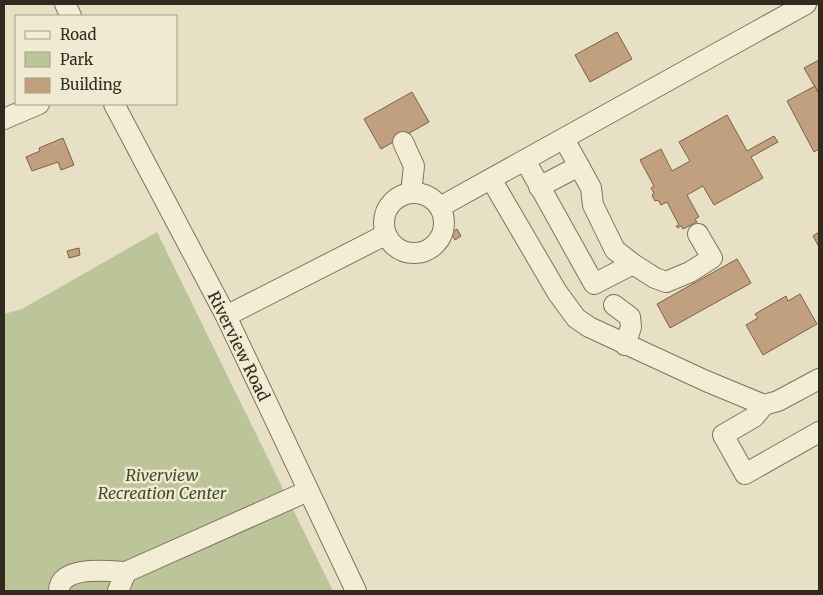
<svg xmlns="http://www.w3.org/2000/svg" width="823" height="595" font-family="Merriweather,serif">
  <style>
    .green { fill: #bcc49a }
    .building { fill: #c1a07f; stroke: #7c6046 }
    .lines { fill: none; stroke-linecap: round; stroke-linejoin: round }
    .minor-casing { stroke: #80725d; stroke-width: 22 }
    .minor { stroke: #f4edd6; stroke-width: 20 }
    .labels { text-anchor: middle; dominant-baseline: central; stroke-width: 5; stroke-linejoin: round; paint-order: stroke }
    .street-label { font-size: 16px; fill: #322a1f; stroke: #f0ead3 }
    .park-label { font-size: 16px; font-style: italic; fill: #404c28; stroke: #f0ead3 }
  </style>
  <rect width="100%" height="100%" fill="#e8e0c4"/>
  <!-- green -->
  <path class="green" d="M 157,232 L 333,591 L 4,591 L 4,314 L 22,309 Z"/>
  <!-- building -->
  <g class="building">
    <path d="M 617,32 L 632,59 L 590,82 L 575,55 Z"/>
    <path d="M 819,60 L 819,94 L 804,68 Z"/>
    <path d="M 815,86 L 819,94 L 819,149 L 814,152 L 787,101 Z"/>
    <path d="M 412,92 L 429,122 L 381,149 L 364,119 Z"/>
    <path d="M 727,115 L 747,151 L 774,136 L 778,142 L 751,157 L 763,178 L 714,205 L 703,186 L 687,195 L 699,217 L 695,219 L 697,222 L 683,229 L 681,226 L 678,228 L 676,226 L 679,225 L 667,202 L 661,205 L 658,200 L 655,201 L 652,195 L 654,193 L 651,188 L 654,186 L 640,160 L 661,149 L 672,171 L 690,161 L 679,142 Z"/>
    <path d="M 63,138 L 74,165 L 61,170 L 58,162 L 32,171 L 26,157 L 40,151 L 39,148 Z"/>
    <path d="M 392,223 L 395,229 L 389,232 L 386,226 Z"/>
    <path d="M 457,229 L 461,236 L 455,240 L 451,233 Z"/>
    <path d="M 819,232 L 819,247 L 813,236 Z"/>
    <path d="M 79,248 L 80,255 L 69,258 L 67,251 Z"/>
    <path d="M 737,259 L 751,283 L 670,328 L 657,304 Z"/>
    <path d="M 800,294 L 817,324 L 763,355 L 746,325 L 758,318 L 755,314 L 786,296 L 788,301 Z"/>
  </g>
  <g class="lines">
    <!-- minor casing -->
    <g class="minor-casing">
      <g id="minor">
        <path d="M 65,4 L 71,16"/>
        <path d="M 114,104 L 226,316 L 356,591"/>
        <path d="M 4,119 L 39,104"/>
        <path d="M 403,142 L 414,166 L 411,193"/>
        <path d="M 525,160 L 594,284 L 633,264"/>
        <path d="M 579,166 L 591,188 L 593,205 L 615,250 L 633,264 L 655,278 L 666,282 L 690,272 L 712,258 L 698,234"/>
        <path d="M 491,179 L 557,292 L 576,318 L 589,327 L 706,381 L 764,405 L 778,401 L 819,379"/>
        <path d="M 539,187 L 579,166 L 564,139"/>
        <circle cx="414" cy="223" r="30"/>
        <path d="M 440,207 L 806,4"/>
        <path d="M 614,305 L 630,317 L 631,327 L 625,345"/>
        <path d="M 226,316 L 385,235"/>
        <path d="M 764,405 L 754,417 L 723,435 L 745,474 L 819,432"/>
        <path d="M 126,572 L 308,491"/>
        <path d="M 59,591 C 59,565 109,571 126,572 L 118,591"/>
      </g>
    </g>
    <!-- minor -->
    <use href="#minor" class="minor"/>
  </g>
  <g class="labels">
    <!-- street labels -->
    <g class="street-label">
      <text transform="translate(239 346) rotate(64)">Riverview Road</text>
    </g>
    <!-- park labels -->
    <g class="park-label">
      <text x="162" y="475">Riverview<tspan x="162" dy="18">Recreation Center</tspan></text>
    </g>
  </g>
  <!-- border -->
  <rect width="823" height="595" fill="none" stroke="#322a1f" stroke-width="10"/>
  <!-- legend -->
  <rect x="15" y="15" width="162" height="90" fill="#f0ead3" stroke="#a49d8b"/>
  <rect x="25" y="31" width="25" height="8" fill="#f4edd6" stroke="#a49d8b"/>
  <text x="60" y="40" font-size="15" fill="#322a1f">Road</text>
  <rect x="25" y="52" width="25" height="15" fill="#bcc49a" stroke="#a49d8b"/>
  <text x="60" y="65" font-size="15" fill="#322a1f">Park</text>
  <rect x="25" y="78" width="25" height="15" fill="#c1a07f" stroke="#a49d8b"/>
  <text x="60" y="90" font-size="15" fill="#322a1f">Building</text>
</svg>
